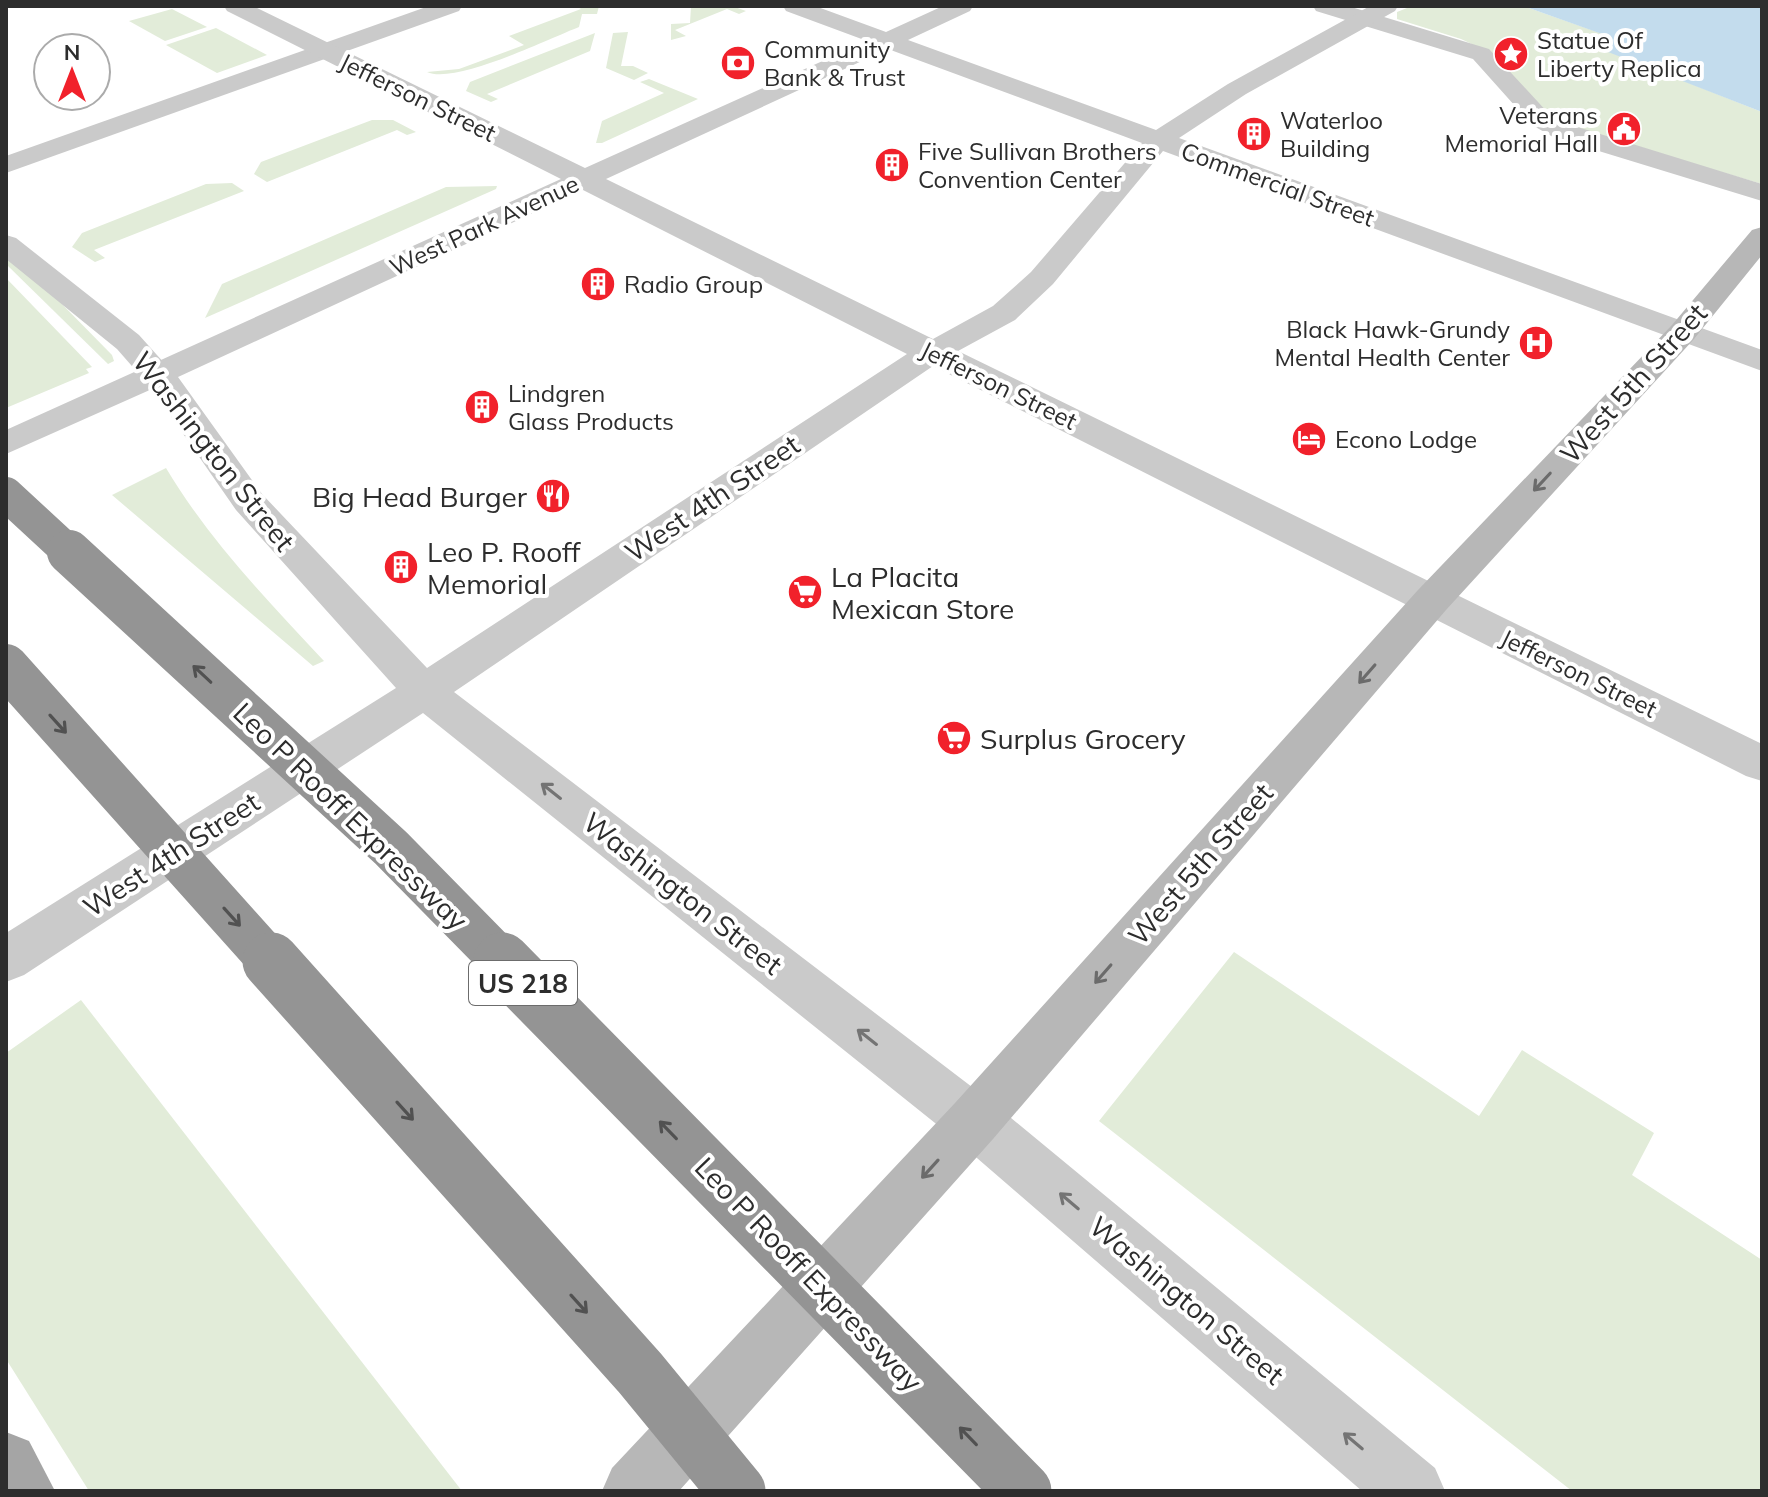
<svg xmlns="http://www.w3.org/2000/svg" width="1768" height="1497" font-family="Mulish,sans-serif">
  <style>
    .green { fill: #e2ecd9 }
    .water { fill: #c3dced }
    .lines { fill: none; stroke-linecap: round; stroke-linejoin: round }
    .minor { fill: #cacaca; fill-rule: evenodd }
    .tertiary { fill: #cacaca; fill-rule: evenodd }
    .secondary { fill: #b7b7b7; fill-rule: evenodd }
    .primary { fill: #a5a5a5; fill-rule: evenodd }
    .motorway-bridge-far2 { stroke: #949494; stroke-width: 34 }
    .motorway-bridge-far1 { stroke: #949494; stroke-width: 44 }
    .motorway-bridge { stroke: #949494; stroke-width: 57 }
    .oneway { stroke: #6b6b6b }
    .oneway2 { stroke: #515151 }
    .oneway3 { stroke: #747474 }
    .labels { text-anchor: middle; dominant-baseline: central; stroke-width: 8; stroke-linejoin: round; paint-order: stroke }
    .far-poi-label { font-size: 24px; fill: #2d2d2d; stroke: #fff; text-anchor: start }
    .far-street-label { font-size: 24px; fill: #2d2d2d; stroke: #fff }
    .shield { fill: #fff; stroke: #6c6c6c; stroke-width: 2 }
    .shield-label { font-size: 26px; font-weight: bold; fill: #2d2d2d }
    .street-label { font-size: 28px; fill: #2d2d2d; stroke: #fff }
    .poi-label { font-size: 28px; fill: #2d2d2d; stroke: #fff; text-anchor: start }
  </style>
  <rect width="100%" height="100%" fill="#fff"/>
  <!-- green -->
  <g class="green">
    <path d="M 576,6 L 599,6 L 597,14 L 582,14 L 579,27 C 548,39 455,85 427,72 L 459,69 L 524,45 L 509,36 L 581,9 Z"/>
    <path d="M 691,6 L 732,6 L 746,11 L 739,14 L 727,9 L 675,30 L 686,36 L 671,40 L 671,24 L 690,23 Z"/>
    <path d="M 1412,6 L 1523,6 L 1603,34 L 1586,42 L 1762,112 L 1762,184 L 1573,128 L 1548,115 L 1493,54 L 1461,39 L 1397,19 L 1397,12 Z"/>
    <path d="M 172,9 L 207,27 L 165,41 L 129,21 Z"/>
    <path d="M 216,28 L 267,55 L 217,73 L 166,45 Z"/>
    <path d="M 628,32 L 621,66 L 633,66 L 648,73 L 634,80 L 606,68 L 613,33 Z"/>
    <path d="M 595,33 L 590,51 L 487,94 L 498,99 L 491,102 L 466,91 L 470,82 Z"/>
    <path d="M 649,79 L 698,99 L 602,143 L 596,143 L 602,121 L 664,93 L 640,82 Z"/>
    <path d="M 372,120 L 393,120 L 416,132 L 407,135 L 397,130 L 267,182 L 254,174 L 261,162 Z"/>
    <path d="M 232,183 L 244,191 L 94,250 L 105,258 L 95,262 L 72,247 L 82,233 L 206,184 Z"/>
    <path d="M 497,186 L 496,189 L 205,318 L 222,284 L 446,187 Z"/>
    <path d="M 6,258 L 54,296 L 112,355 L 114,361 L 108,364 L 6,264 Z"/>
    <path d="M 6,278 L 92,367 L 86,369 L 89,373 L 6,408 Z"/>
    <path d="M 166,468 C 209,540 266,599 324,661 L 313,666 L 112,495 Z"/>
    <path d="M 1234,952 L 1479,1116 L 1522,1050 L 1654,1133 L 1632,1175 L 1762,1260 L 1762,1491 L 1572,1491 L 1099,1121 Z"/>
    <path d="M 81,1000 L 462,1491 L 89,1491 L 6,1359 L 6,1053 Z"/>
  </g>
  <!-- water -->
  <path class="water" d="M 1523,6 L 1762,6 L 1762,112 L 1585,43 L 1602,34 Z"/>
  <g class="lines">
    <!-- minor -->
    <g class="minor">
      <path d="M 429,6 L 462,6 L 459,11 L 6,173 L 6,156 Z"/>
      <path d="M 1313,6 L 1348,6 L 1489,49 L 1550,115 L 1571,125 L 1762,184 L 1762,201 L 1553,137 L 1532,125 L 1473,59 L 1316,11 Z"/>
      <path d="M 6,235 L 16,238 L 139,335 L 174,374 L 169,381 L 157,384 L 145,381 L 117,349 L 6,259 Z"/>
    </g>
    <!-- tertiary -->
    <path class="tertiary" d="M 224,6 L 253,6 L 585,168 L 867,41 L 786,11 L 783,6 L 815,6 L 886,32 L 943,6 L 973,6 L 970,11 L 908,40 L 1156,130 L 1228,84 L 1370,6 L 1398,6 L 1395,11 L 1246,94 L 1179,138 L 1762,350 L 1762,371 L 1163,151 L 1053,284 L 1015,320 L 958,351 L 1762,744 L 1762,781 L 1746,776 L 933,366 L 454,692 L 993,1103 L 1435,1468 L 1445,1491 L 1362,1491 L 955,1139 L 423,713 L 24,975 L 6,982 L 6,933 L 396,688 L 236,510 L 152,389 L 6,454 L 6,430 L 561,179 L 227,11 ZM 888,49 L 1142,143 L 1031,272 L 993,306 L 933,339 L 606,179 ZM 583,190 L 907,354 L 427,668 L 262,494 L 178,377 Z"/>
    <!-- secondary -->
    <path class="secondary" d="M 1762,227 L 1762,255 L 1694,339 L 1446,610 L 993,1139 L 679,1491 L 602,1491 L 612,1468 L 955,1103 L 1418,590 L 1672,325 L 1752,230 Z"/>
    <!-- primary -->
    <path class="primary" d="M 6,1432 L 29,1441 L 55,1491 L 6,1491 Z"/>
    <!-- motorway-bridge-far2 -->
    <path class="motorway-bridge-far2" d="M 6,494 L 71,554"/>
    <!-- motorway-bridge-far1 -->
    <g class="motorway-bridge-far1">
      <path d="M 69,552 L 391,848 L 504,963"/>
      <path d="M 6,666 L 272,963"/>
    </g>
    <!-- motorway-bridge -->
    <g class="motorway-bridge">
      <path d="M 271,961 L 640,1373 L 737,1491"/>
      <path d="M 502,961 L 1023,1491"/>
    </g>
  </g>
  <!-- one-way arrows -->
  <defs><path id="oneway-shaft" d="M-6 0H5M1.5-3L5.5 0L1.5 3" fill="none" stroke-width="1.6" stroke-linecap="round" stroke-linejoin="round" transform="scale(2)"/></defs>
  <g class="oneway">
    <use href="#oneway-shaft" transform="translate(1542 482) rotate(133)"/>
    <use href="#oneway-shaft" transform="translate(1367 674) rotate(131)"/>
    <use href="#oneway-shaft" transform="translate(1103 974) rotate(131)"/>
    <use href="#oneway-shaft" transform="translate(930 1169) rotate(132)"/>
  </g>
  <g class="oneway2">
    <use href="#oneway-shaft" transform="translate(202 674) rotate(-137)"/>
    <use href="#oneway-shaft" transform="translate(58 724) rotate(48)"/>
    <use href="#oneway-shaft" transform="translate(232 917) rotate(48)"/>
    <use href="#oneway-shaft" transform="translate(405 1111) rotate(48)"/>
    <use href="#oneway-shaft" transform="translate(668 1130) rotate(-134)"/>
    <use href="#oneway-shaft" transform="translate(579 1304) rotate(48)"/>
    <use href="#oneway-shaft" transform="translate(968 1436) rotate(-134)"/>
  </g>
  <g class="oneway3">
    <use href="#oneway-shaft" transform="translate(551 791) rotate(-142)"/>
    <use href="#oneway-shaft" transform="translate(867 1037) rotate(-142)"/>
    <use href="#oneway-shaft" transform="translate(1069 1201) rotate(-140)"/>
    <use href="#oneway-shaft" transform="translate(1353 1441) rotate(-140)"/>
  </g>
  <!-- icons -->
  <defs>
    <g id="sight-disc" transform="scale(1.8)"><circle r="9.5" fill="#f1212b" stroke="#fff"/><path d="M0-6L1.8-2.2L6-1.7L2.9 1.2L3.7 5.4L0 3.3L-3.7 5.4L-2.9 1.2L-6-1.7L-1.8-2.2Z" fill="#fff"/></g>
    <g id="bank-disc" transform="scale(1.8)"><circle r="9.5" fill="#f1212b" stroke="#fff"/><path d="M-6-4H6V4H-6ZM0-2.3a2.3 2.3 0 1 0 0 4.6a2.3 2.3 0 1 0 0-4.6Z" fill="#fff"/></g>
    <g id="civic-disc" transform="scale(1.8)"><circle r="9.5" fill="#f1212b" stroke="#fff"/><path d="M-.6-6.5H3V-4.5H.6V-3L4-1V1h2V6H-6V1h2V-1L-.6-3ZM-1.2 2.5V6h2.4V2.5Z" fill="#fff"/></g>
    <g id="building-disc" transform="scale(1.8)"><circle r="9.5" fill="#f1212b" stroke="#fff"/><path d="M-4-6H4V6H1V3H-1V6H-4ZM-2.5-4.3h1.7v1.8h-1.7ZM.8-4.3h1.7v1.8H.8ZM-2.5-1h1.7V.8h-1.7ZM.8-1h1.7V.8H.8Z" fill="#fff"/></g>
    <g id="hospital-disc" transform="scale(1.8)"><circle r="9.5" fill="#f1212b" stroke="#fff"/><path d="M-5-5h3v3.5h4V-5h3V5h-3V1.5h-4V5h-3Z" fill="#fff"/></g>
    <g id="hotel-disc" transform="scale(1.8)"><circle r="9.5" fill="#f1212b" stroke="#fff"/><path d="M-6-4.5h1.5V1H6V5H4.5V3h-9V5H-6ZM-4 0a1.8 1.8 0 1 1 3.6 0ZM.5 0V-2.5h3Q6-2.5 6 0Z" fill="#fff"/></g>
    <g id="restaurant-disc" transform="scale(1.8)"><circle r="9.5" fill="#f1212b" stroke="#fff"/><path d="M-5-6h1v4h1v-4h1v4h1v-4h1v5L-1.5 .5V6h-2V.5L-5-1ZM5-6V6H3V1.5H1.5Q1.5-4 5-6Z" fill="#fff"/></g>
    <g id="supermarket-disc" transform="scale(1.8)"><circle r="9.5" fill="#f1212b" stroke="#fff"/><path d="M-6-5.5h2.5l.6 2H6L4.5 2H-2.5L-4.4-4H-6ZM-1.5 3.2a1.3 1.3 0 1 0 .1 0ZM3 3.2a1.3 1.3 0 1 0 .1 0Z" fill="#fff"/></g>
  </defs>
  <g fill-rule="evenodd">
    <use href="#sight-disc" x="1511" y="54"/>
    <use href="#bank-disc" x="738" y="63"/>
    <use href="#civic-disc" x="1624" y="129"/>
    <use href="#building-disc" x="1254" y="134"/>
    <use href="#building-disc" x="892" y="165"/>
    <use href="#building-disc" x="598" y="284"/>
    <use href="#hospital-disc" x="1536" y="343"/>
    <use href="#building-disc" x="482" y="407"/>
    <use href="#hotel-disc" x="1309" y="439"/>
    <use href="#restaurant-disc" x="553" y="496"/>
    <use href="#building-disc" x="401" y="567"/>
    <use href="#supermarket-disc" x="805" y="592"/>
    <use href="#supermarket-disc" x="954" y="738"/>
  </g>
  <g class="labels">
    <!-- far-poi labels -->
    <g class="far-poi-label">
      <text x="1537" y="40">Statue Of<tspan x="1537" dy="28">Liberty Replica</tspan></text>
      <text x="764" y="49">Community<tspan x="764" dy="28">Bank &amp; Trust</tspan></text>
      <text x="1598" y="115" text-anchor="end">Veterans<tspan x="1598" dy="28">Memorial Hall</tspan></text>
      <text x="1280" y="120">Waterloo<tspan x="1280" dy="28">Building</tspan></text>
      <text x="918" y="151">Five Sullivan Brothers<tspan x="918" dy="28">Convention Center</tspan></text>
      <text x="624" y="284">Radio Group</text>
      <text x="1510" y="329" text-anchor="end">Black Hawk-Grundy<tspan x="1510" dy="28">Mental Health Center</tspan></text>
      <text x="508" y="393">Lindgren<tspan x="508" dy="28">Glass Products</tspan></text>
      <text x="1335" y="439">Econo Lodge</text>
    </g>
    <!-- far-street labels -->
    <g class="far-street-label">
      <text transform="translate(418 97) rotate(26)">Jefferson Street</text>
      <text transform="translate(1278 184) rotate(20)">Commercial Street</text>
      <text transform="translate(484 225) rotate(-25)">West Park Avenue</text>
      <text transform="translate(999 385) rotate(26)">Jefferson Street</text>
      <text transform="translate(1579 673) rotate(26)">Jefferson Street</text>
    </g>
    <!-- shield labels -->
    <rect class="shield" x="469" y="961" width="108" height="44" rx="6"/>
    <g class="shield-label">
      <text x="523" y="983">US 218</text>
    </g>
    <!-- street labels -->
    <g class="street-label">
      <text transform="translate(1633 383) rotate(-48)">West 5th Street</text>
      <text transform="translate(214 451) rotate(52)">Washington Street</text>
      <text transform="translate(712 498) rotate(-34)">West 4th Street</text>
      <text transform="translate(351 816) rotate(44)">Leo P Rooff Expressway</text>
      <text transform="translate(171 854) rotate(-33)">West 4th Street</text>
      <text transform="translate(1200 864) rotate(-49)">West 5th Street</text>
      <text transform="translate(683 893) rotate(38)">Washington Street</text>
      <text transform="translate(809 1274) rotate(46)">Leo P Rooff Expressway</text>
      <text transform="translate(1187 1300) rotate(40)">Washington Street</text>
    </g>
    <!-- poi labels -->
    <g class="poi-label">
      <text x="527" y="496" text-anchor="end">Big Head Burger</text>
      <text x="427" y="551">Leo P. Rooff<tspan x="427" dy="32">Memorial</tspan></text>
      <text x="831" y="576">La Placita<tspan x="831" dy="32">Mexican Store</tspan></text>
      <text x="980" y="738">Surplus Grocery</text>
    </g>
  </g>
  <!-- border -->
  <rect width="1768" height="1497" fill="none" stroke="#2d2d2d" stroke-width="16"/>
  <!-- north arrow -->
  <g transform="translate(72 72)"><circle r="38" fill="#ffffff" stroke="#ababab" stroke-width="2"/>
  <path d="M0-6L14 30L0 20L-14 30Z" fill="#f1212b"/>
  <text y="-12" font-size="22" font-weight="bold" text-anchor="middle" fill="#2d2d2d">N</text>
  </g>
</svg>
